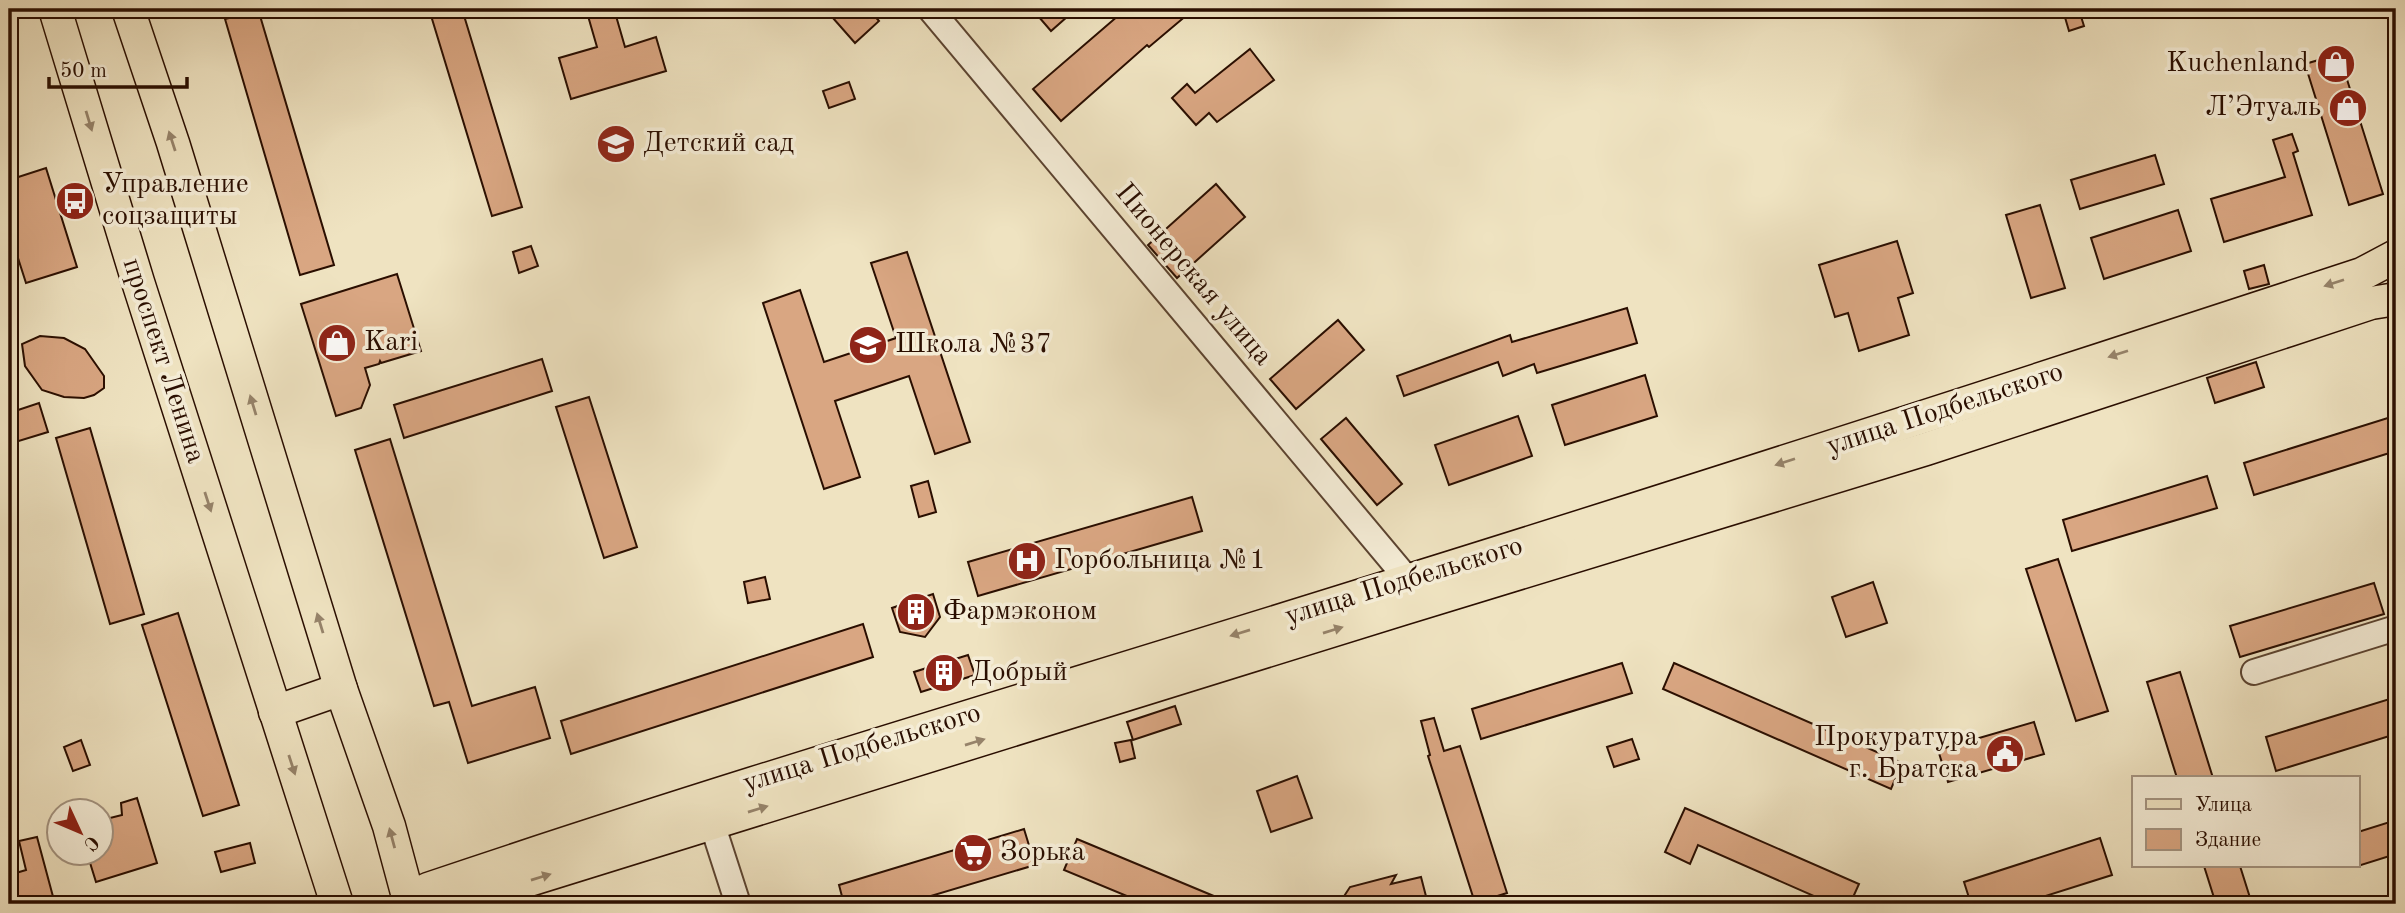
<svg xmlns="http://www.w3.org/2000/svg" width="2405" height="913" font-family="'Old Standard TT',serif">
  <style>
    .building { fill: #d9a682; stroke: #2a0e00; stroke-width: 2 }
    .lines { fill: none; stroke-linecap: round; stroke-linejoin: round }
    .minor-casing { stroke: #5b4330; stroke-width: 28 }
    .major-casing { stroke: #2a0e00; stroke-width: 35 }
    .minor { stroke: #f5edd7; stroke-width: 24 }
    .major { stroke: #efe3c1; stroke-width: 32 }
    .oneway { fill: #96836a }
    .labels { text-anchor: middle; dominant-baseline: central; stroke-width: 7; stroke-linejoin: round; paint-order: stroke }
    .poi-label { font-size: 28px; fill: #2a0e00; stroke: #f5edd7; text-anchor: start }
    .street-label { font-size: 28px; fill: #2a0e00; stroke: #f5edd7 }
  </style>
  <rect width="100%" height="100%" fill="#efe3c1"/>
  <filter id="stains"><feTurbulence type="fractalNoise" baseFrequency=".00286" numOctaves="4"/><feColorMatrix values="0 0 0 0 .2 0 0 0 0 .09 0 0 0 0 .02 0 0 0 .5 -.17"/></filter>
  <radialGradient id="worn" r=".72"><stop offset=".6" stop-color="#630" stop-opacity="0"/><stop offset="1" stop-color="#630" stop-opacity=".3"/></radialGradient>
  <!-- building -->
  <g class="building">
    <path d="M 227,9 L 258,9 L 334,265 L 300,275 L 225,19 L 229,18 Z"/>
    <path d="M 429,9 L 462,9 L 522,207 L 492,216 Z"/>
    <path d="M 586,9 L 614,9 L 625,47 L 656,37 L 666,71 L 571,99 L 559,58 L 597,47 Z"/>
    <path d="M 825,9 L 869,9 L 879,21 L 855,43 Z"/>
    <path d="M 1032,9 L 1076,9 L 1051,31 Z"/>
    <path d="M 1126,9 L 1194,9 L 1149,47 L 1147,45 L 1061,121 L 1033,89 Z"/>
    <path d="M 2079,10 L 2084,26 L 2069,31 L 2064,14 Z"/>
    <path d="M 1250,49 L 1274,80 L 1217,122 L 1209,113 L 1196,125 L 1172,98 L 1187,84 L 1195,93 Z"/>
    <path d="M 2339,54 L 2383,194 L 2349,205 L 2305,64 Z"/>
    <path d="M 849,82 L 855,99 L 829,108 L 823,91 Z"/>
    <path d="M 2292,134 L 2298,151 L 2293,153 L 2312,215 L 2224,242 L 2211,199 L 2285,177 L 2273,140 Z"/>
    <path d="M 2155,155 L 2164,184 L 2080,209 L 2071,180 Z"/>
    <path d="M 46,168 L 77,267 L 26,283 L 9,230 L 9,180 Z"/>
    <path d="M 1216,184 L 1245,217 L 1177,278 L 1148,245 Z"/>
    <path d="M 2040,205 L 2065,288 L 2031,298 L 2006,215 Z"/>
    <path d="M 2178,210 L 2191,251 L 2104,279 L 2091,238 Z"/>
    <path d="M 1897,241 L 1913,293 L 1898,298 L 1909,335 L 1859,351 L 1848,313 L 1835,317 L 1819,265 Z"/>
    <path d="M 531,246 L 538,266 L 519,273 L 513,252 Z"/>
    <path d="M 907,252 L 970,442 L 935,454 L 909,376 L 835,401 L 860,477 L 824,489 L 763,303 L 800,290 L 824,362 L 896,338 L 871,263 Z"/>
    <path d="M 2264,265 L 2269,284 L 2249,289 L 2244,271 Z"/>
    <path d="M 397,274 L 421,351 L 381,363 L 380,361 L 379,364 L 365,368 L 370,385 L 361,408 L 336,416 L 301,304 Z"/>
    <path d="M 1627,308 L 1637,343 L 1537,373 L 1534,364 L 1503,376 L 1498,362 L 1404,396 L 1397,376 L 1510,335 L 1512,342 Z"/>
    <path d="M 1338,320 L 1364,350 L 1296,409 L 1270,379 Z"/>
    <path d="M 40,336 L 64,338 L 85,349 L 104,376 L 104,388 L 94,395 L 84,398 L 64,397 L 42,390 L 25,366 L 22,344 Z"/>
    <path d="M 542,359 L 552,391 L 404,438 L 394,405 Z"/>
    <path d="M 2256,362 L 2264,387 L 2215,403 L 2207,378 Z"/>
    <path d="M 1645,375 L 1657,416 L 1565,445 L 1552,405 Z"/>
    <path d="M 589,397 L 637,547 L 604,558 L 556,407 Z"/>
    <path d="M 39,403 L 48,432 L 9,444 L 9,413 Z"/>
    <path d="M 1518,416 L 1532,456 L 1449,485 L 1435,445 Z"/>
    <path d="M 2391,417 L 2396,434 L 2396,451 L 2254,495 L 2244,463 Z"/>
    <path d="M 1346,418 L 1402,484 L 1377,505 L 1321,439 Z"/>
    <path d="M 90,428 L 144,614 L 110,624 L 56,438 Z"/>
    <path d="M 390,439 L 472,706 L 535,687 L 550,738 L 468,763 L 449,702 L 434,706 L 355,450 Z"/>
    <path d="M 2207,476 L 2217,508 L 2072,551 L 2063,520 Z"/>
    <path d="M 928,481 L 936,512 L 919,517 L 911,486 Z"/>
    <path d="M 1192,497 L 1202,531 L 978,596 L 968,562 Z"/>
    <path d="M 2058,559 L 2108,711 L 2076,721 L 2026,569 Z"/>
    <path d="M 765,577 L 770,599 L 748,603 L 744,582 Z"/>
    <path d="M 1873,582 L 1887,623 L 1846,637 L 1832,597 Z"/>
    <path d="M 2374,583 L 2384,614 L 2240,657 L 2230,626 Z"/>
    <path d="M 933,594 L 940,617 L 925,637 L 900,632 L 892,608 Z"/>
    <path d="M 178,613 L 239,805 L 203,816 L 142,625 Z"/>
    <path d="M 863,624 L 873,657 L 571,754 L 561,721 Z"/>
    <path d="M 968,655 L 975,675 L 921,692 L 914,672 Z"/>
    <path d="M 1622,663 L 1632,693 L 1481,739 L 1472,709 Z"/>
    <path d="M 1674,663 L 1902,763 L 1891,789 L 1663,689 Z"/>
    <path d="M 2180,672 L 2213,778 L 2177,778 L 2147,682 Z"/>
    <path d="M 2396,697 L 2396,734 L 2276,771 L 2266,737 Z"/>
    <path d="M 1175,706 L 1181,724 L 1133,740 L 1127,722 Z"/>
    <path d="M 1434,718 L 1444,751 L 1460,746 L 1507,893 L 1475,903 L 1428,756 L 1430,755 L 1421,721 Z"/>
    <path d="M 2034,722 L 2044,754 L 1948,782 L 1938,750 Z"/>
    <path d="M 1632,739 L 1639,759 L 1614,767 L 1607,747 Z"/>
    <path d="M 81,740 L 90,765 L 73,771 L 64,747 Z"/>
    <path d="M 1131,740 L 1135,758 L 1120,762 L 1115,743 Z"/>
    <path d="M 1297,776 L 1312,818 L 1271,832 L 1257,791 Z"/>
    <path d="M 137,798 L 157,863 L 96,882 L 87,853 L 102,853 L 102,820 L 122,815 L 121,803 Z"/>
    <path d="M 1685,808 L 1859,884 L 1850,904 L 1832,904 L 1698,845 L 1690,864 L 1665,852 Z"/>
    <path d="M 2396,820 L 2396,854 L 2358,866 L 2358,832 Z"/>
    <path d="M 1024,829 L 1035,865 L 904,904 L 844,904 L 839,885 Z"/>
    <path d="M 37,837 L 55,904 L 9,904 L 9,875 L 26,870 L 19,841 Z"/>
    <path d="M 2100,838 L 2112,875 L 2020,904 L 1971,904 L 1964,882 Z"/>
    <path d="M 1077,839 L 1233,904 L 1146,904 L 1064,870 Z"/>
    <path d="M 250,843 L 255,863 L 221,872 L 215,852 Z"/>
    <path d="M 2204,866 L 2240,866 L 2252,904 L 2216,904 Z"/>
    <path d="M 1396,875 L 1391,884 L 1421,877 L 1428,904 L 1339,904 L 1350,887 Z"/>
  </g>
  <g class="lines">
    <!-- minor casing -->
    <g class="minor-casing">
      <g id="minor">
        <path d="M 930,9 L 1409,581"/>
        <path d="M 2254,672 L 2396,628"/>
        <path d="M 707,808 L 738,904"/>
      </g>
    </g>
    <!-- major casing -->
    <g class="major-casing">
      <g id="major">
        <path d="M 55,9 L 138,282 L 337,904"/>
        <path d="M 128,9 L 173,143 L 341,689 L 389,826 L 410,904"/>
        <path d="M 275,712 L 341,689"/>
        <path d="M 413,904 L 428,889 C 753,779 1083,683 1410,580 C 1728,481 2045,378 2362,274 L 2396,256"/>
        <path d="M 452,904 L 1402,609 L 1926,449 L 2289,330 L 2371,303 L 2396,299"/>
      </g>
    </g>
    <!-- minor -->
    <use href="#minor" class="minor"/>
    <!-- major -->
    <use href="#major" class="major"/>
  </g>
  <!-- one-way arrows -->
  <defs><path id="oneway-solid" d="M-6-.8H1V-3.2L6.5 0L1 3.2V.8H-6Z" transform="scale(1.75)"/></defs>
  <g class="oneway">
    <use href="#oneway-solid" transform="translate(89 121) rotate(73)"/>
    <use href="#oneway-solid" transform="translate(172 141) rotate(-108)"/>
    <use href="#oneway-solid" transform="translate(2334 283) rotate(162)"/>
    <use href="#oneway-solid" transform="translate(2118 354) rotate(162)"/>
    <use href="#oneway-solid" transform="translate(253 405) rotate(-107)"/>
    <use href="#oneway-solid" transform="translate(1785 462) rotate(162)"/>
    <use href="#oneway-solid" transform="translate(208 502) rotate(72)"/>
    <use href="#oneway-solid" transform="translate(320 623) rotate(-107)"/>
    <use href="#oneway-solid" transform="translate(1333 630) rotate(-17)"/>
    <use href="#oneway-solid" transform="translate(1240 633) rotate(163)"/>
    <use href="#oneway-solid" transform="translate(975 742) rotate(-17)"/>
    <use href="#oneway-solid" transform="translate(292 765) rotate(72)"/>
    <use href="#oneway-solid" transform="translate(758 809) rotate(-17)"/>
    <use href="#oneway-solid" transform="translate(392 838) rotate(-105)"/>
    <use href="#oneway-solid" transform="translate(541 877) rotate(-17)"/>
  </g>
  <!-- icons -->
  <defs>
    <g id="shop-disc" transform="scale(2.0125)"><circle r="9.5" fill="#8f2418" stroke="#f5edd7"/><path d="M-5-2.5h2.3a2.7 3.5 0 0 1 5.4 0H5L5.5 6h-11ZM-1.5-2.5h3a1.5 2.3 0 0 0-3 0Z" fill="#fff"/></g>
    <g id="school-disc" transform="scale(2.0125)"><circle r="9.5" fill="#8f2418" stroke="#f5edd7"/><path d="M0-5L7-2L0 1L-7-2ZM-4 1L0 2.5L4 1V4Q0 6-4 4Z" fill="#fff"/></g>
    <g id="bus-disc" transform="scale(2.0125)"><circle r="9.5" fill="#8f2418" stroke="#f5edd7"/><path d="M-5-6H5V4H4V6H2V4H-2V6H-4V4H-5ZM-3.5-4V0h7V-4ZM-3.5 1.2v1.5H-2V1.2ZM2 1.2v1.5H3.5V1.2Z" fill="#fff"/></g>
    <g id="hospital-disc" transform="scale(2.0125)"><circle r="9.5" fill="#8f2418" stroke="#f5edd7"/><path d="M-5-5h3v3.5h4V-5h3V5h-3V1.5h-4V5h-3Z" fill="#fff"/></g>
    <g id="building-disc" transform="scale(2.0125)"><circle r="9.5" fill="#8f2418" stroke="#f5edd7"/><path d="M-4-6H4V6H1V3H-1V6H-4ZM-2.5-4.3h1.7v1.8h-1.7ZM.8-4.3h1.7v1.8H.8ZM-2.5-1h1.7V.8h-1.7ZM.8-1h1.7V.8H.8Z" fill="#fff"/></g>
    <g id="civic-disc" transform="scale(2.0125)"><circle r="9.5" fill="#8f2418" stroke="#f5edd7"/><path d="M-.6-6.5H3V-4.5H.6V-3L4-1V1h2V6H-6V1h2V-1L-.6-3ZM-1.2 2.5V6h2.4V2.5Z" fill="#fff"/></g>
    <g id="supermarket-disc" transform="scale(2.0125)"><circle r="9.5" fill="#8f2418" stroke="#f5edd7"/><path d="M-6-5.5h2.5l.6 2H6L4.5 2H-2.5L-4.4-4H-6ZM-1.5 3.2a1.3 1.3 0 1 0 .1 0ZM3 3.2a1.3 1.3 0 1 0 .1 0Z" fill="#fff"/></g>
  </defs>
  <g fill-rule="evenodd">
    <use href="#shop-disc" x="2336" y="64"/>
    <use href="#shop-disc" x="2348" y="108"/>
    <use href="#school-disc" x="616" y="144"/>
    <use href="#bus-disc" x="75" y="201"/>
    <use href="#shop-disc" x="337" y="343"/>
    <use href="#school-disc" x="868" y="345"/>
    <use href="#hospital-disc" x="1027" y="561"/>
    <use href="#building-disc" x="916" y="612"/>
    <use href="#building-disc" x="944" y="673"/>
    <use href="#civic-disc" x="2005" y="754"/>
    <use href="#supermarket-disc" x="973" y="853"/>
  </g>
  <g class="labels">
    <!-- poi labels -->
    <g class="poi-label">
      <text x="2309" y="64" text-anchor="end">Kuchenland</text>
      <text x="2321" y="108" text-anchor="end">Л’Этуаль</text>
      <text x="643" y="144">Детский сад</text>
      <text x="102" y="185">Управление<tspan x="102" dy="32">соцзащиты</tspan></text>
      <text x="364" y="343">Kari</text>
      <text x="895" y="345">Школа №37</text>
      <text x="1054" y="561">Горбольница №1</text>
      <text x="943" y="612">Фармэконом</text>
      <text x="971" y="673">Добрый</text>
      <text x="1978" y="738" text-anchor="end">Прокуратура<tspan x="1978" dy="32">г. Братска</tspan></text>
      <text x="1000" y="853">Зорька</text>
    </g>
    <!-- street labels -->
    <g class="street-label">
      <text transform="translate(1193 275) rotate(50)">Пионерская улица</text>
      <text transform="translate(163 361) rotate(72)">проспект Ленина</text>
      <text transform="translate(1945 410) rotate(-18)">улица Подбельского</text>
      <text transform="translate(1404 582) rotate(-17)">улица Подбельского</text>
      <text transform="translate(862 749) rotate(-17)">улица Подбельского</text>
    </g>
  </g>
  <!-- margin -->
  <rect width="2405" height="913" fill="none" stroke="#efe3c1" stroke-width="35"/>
  <rect x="10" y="10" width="2384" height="892" fill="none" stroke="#2a0e00" stroke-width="3.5"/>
  <rect x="18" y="18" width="2370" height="878" fill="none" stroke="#2a0e00" stroke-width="2"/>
  <!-- legend -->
  <rect x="2132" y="776" width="228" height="91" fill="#f5edd7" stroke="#a49481" stroke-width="2"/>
  <rect x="2146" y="799" width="35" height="10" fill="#efe3c1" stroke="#a49481" stroke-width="2"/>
  <text x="2195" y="811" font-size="21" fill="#2a0e00">Улица</text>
  <rect x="2146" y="829" width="35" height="21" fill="#d9a682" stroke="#a49481" stroke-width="2"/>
  <text x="2195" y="846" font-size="21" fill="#2a0e00">Здание</text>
  <!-- north arrow -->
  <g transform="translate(80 832) rotate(134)"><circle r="33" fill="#f5edd7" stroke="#a49481" stroke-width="2"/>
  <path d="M0-5L12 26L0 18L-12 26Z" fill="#8f2418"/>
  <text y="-10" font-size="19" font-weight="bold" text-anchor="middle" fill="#2a0e00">С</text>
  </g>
  <!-- scale -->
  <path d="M49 77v10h138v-10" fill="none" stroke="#2a0e00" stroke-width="3.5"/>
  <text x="60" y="77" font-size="21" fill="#2a0e00" stroke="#f5edd7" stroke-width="5" paint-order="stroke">50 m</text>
  <rect width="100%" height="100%" filter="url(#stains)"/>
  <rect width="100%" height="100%" fill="url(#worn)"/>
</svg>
